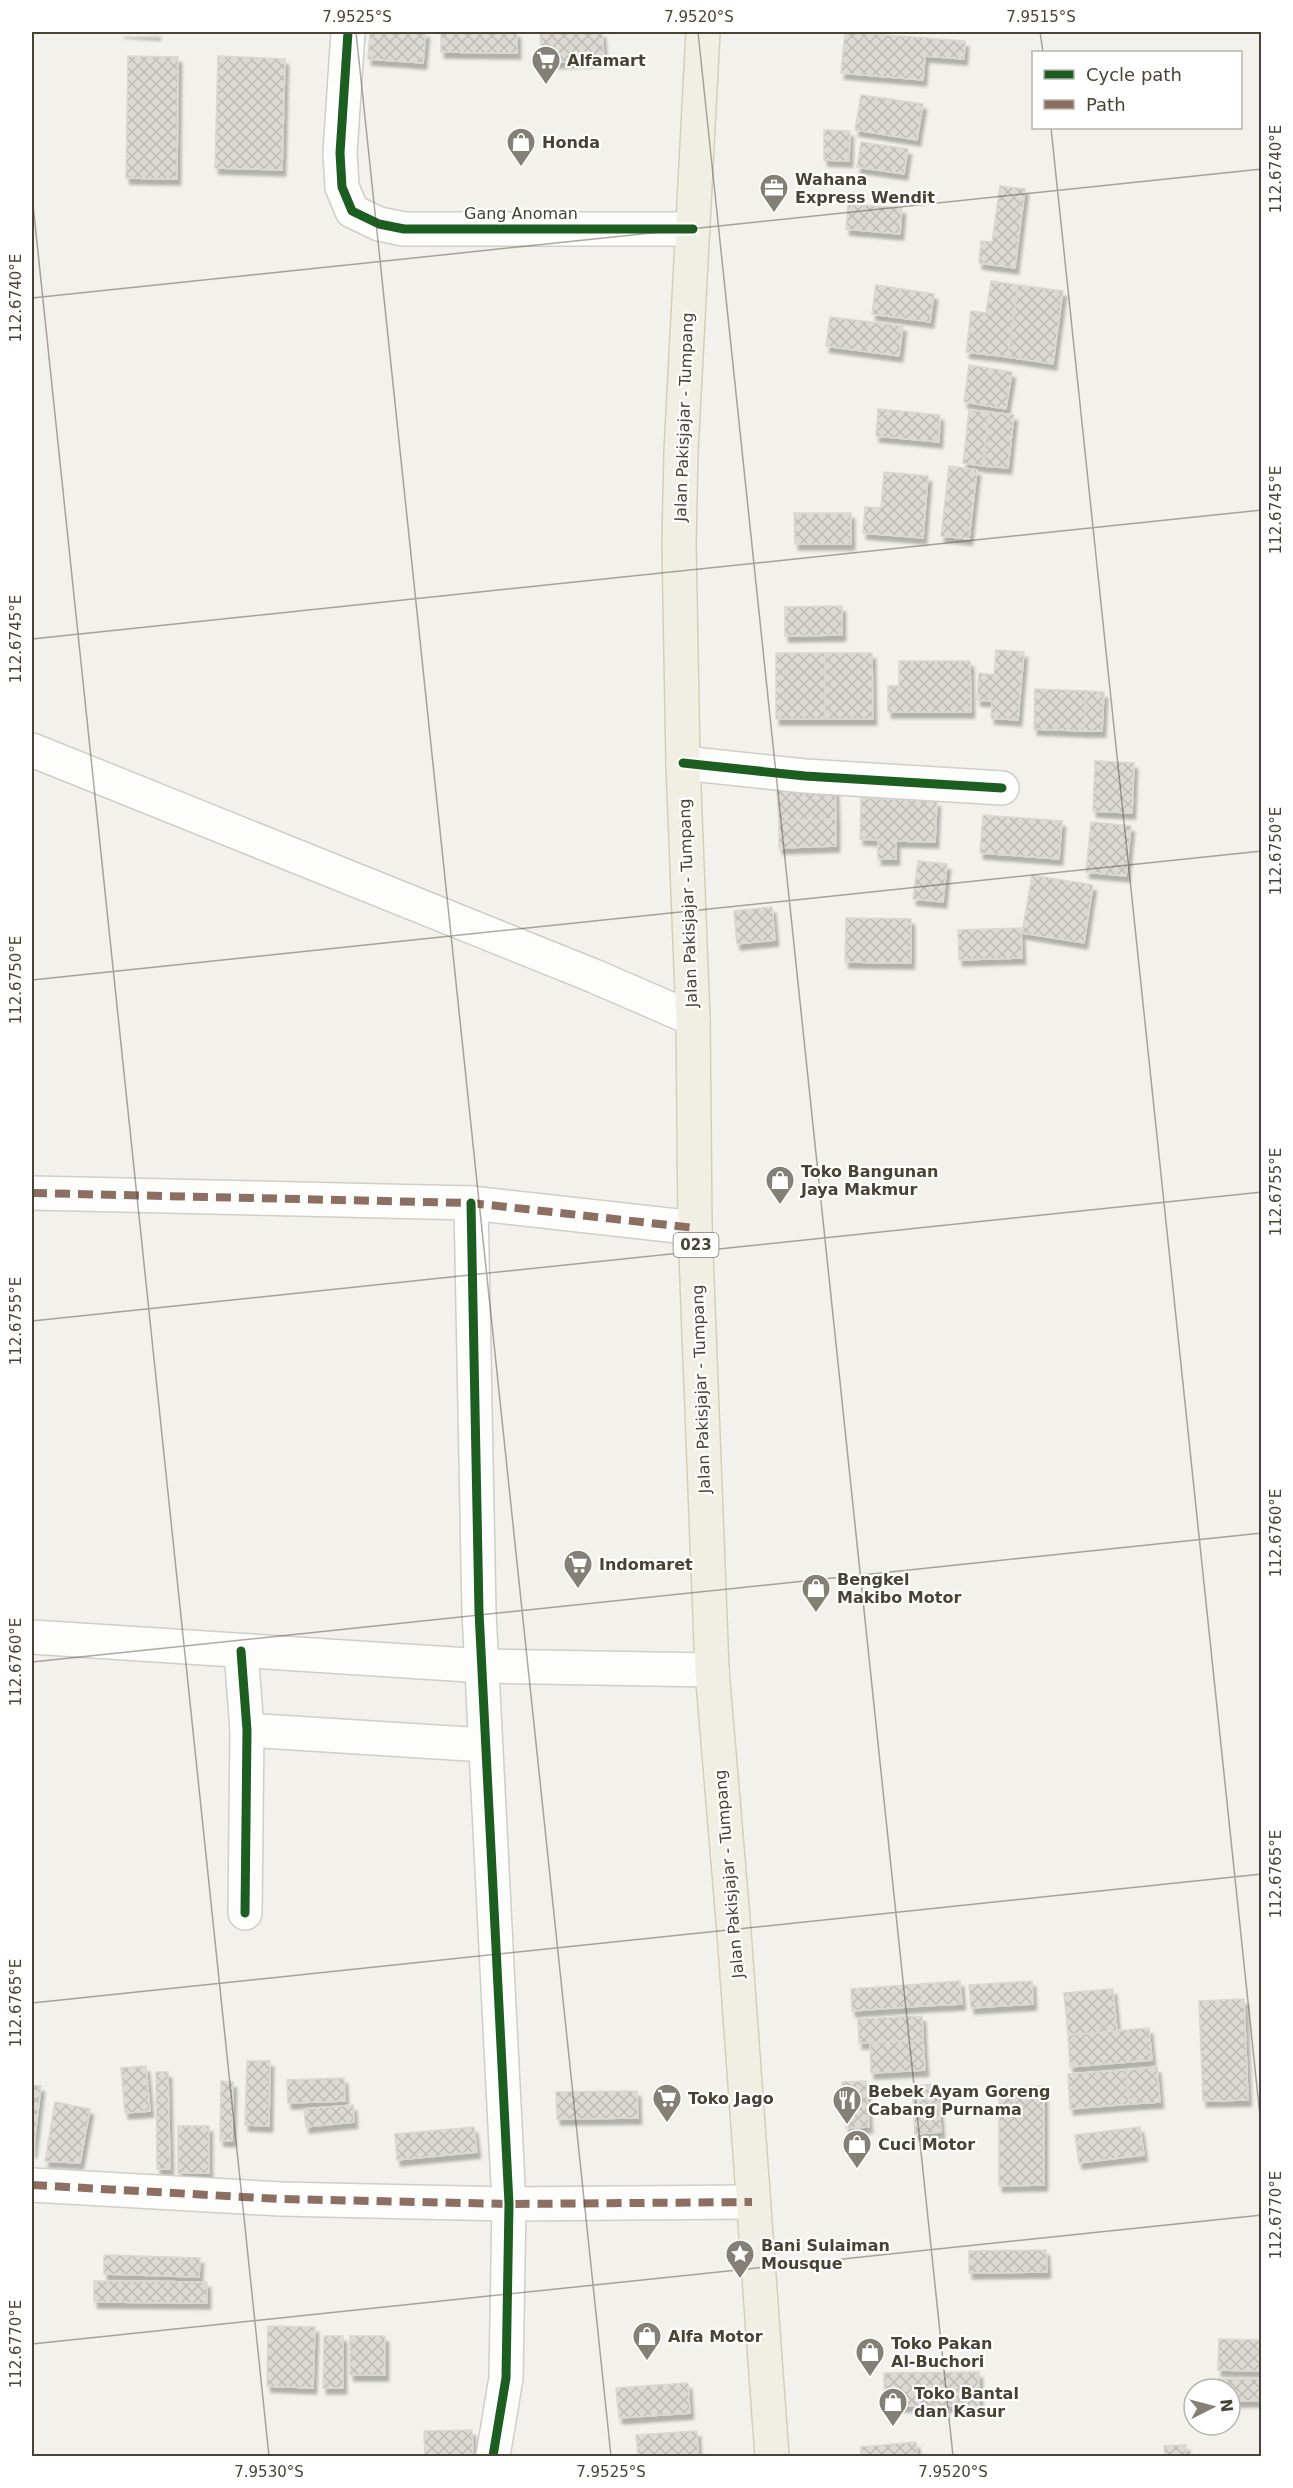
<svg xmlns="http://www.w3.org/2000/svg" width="1293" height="2488" font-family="'DejaVu Sans',sans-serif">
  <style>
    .building { fill: url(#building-cross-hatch); stroke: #dad8d1; stroke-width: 1.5; filter: url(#shadow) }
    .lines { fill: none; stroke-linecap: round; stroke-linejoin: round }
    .minor-casing { stroke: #d0cec8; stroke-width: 36 }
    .major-casing { stroke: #d6cfb7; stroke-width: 36 }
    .minor { stroke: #fdfdfc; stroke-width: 33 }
    .major { stroke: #f1efe4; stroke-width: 33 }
    .quiet { stroke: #8d6e63; stroke-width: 8; stroke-dasharray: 15 8; stroke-linecap: butt }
    .cycleway-casing { stroke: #fff; stroke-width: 13 }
    .cycleway { stroke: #1b5e20; stroke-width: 9 }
    .ticks { fill: none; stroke: #494336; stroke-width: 1.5; stroke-opacity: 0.45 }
    .labels { text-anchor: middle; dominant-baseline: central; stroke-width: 4.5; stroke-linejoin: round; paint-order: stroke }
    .shield { fill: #fff; stroke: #807b72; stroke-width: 1.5 }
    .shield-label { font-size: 15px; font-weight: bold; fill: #494336 }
    .poi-label { font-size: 16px; font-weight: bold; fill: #494336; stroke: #fff; text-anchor: start }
    .street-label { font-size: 16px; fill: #494336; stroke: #fff }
    .neatline { fill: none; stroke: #494336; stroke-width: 2 }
    .ticks-label { font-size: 15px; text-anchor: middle; fill: #494336 }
  </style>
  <defs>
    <pattern id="building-cross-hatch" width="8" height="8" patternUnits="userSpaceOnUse" patternTransform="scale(1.5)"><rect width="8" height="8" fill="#dcdad3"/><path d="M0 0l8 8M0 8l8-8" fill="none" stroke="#bebcb6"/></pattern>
    <filter id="shadow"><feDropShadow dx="3.5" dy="6" stdDeviation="1.5" flood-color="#0004"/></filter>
  </defs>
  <rect width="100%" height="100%" fill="#f2f1eb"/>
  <!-- building -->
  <g class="building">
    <path d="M 120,32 L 157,32 L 157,34 Z"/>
    <path d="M 370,32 L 426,32 L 423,63 L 368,59 Z"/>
    <path d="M 441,32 L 517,32 L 517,53 L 441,52 Z"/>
    <path d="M 540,32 L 602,32 L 604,60 L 542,63 Z"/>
    <path d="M 845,32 L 965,41 L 964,59 L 925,56 L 923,80 L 841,73 Z"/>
    <path d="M 128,56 L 178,57 L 177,179 L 126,178 Z"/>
    <path d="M 218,56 L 285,59 L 282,170 L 215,168 Z"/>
    <path d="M 861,95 L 923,104 L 917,140 L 855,130 Z"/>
    <path d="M 824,130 L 850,131 L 849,161 L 824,160 Z"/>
    <path d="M 861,142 L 908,149 L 904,174 L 857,167 Z"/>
    <path d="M 1000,186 L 1025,189 L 1015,268 L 979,263 L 981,241 L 992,242 Z"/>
    <path d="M 848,204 L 902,208 L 900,234 L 846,229 Z"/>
    <path d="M 991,281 L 1018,285 L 1008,357 L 966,352 L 971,311 L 986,313 Z"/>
    <path d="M 876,285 L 934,294 L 930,322 L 872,314 Z"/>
    <path d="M 1018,285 L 1063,291 L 1053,364 L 1008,357 Z"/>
    <path d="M 830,317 L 903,326 L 899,356 L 826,346 Z"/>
    <path d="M 969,365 L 1012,372 L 1006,409 L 964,402 Z"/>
    <path d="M 878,409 L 940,415 L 939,442 L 876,436 Z"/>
    <path d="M 969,410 L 989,412 L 983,466 L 963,463 Z"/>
    <path d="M 989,412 L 1014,415 L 1008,468 L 983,466 Z"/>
    <path d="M 949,466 L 977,470 L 969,539 L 941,536 Z"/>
    <path d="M 884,472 L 928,476 L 923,538 L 863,533 L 865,507 L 881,508 Z"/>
    <path d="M 794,513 L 851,513 L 851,544 L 795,544 Z"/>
    <path d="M 842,606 L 842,635 L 785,636 L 785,607 Z"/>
    <path d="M 996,650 L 1024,652 L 1018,720 L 991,718 L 992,701 L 977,700 L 979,673 L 994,675 Z"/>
    <rect x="776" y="653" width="49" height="66"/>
    <path d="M 825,653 L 872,653 L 873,719 L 825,719 Z"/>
    <path d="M 899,661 L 970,661 L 971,712 L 888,712 L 888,686 L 899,686 Z"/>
    <path d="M 1035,689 L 1086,691 L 1084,731 L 1034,729 Z"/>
    <path d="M 1086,691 L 1104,692 L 1102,731 L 1084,731 Z"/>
    <path d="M 1095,761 L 1134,763 L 1132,813 L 1093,811 Z"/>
    <path d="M 835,789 L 836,819 L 779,821 L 777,790 Z"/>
    <path d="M 861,798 L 937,801 L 935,842 L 896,841 L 896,859 L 878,859 L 878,840 L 860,839 Z"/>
    <path d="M 983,815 L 1062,821 L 1059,859 L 980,853 Z"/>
    <path d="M 836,819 L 836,846 L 779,848 L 779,821 Z"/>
    <path d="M 1091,822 L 1131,826 L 1126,876 L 1086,872 Z"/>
    <path d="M 918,861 L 947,864 L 943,902 L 913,899 Z"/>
    <path d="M 1032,875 L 1093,885 L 1084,943 L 1022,933 Z"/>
    <path d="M 772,907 L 775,940 L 737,944 L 734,911 Z"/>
    <path d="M 846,918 L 911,919 L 911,963 L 845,962 Z"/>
    <path d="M 1021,928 L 1022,958 L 959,960 L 958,930 Z"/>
    <path d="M 960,1981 L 962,2004 L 922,2006 L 921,1984 Z"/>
    <path d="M 1032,1981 L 1033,2004 L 971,2008 L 969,1985 Z"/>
    <path d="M 921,1984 L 922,2006 L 852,2011 L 851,1989 Z"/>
    <path d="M 1113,1989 L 1117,2031 L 1068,2035 L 1064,1993 Z"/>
    <path d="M 1244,1999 L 1248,2100 L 1203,2101 L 1199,2001 Z"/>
    <path d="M 922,2016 L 923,2040 L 859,2043 L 858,2019 Z"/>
    <path d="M 1149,2028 L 1152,2060 L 1070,2067 L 1068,2035 Z"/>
    <path d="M 923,2040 L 925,2070 L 871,2073 L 870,2043 Z"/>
    <path d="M 247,2061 L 270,2061 L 269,2126 L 245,2125 Z"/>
    <path d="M 146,2066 L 150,2111 L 125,2113 L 121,2068 Z"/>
    <path d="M 1157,2067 L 1160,2102 L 1129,2104 L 1126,2070 Z"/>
    <path d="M 1126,2070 L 1129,2104 L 1070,2109 L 1068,2074 Z"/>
    <path d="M 156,2072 L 168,2072 L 170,2169 L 157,2169 Z"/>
    <path d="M 344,2078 L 345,2101 L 288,2103 L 287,2080 Z"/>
    <path d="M 221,2081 L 233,2082 L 232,2141 L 220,2140 Z"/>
    <path d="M 866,2081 L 869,2127 L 846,2128 L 842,2082 Z"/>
    <path d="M 937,2084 L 941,2132 L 915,2134 L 912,2086 Z"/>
    <path d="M 32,2085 L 41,2086 L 33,2152 L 32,2152 Z"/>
    <path d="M 1044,2086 L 1044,2185 L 999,2186 L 999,2087 Z"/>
    <path d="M 637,2091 L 638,2118 L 557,2119 L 556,2092 Z"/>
    <path d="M 55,2102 L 90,2109 L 80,2163 L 45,2161 Z"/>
    <path d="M 353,2105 L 354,2122 L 306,2127 L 304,2109 Z"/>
    <rect x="178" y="2126" width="31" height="47"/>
    <path d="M 474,2127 L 477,2152 L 397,2160 L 395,2134 Z"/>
    <path d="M 1140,2127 L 1144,2155 L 1079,2163 L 1075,2135 Z"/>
    <path d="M 1046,2250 L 1047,2272 L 969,2273 L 969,2251 Z"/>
    <path d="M 104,2255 L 200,2258 L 199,2277 L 104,2274 Z"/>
    <path d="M 94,2281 L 207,2282 L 207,2303 L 94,2302 Z"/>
    <path d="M 268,2326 L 315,2327 L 313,2388 L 267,2386 Z"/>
    <path d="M 324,2336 L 343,2336 L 343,2388 L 323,2388 Z"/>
    <rect x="350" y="2336" width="35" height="39"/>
    <path d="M 1219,2339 L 1262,2340 L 1262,2371 L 1218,2370 Z"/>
    <path d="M 979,2372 L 979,2406 L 884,2406 L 884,2373 Z"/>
    <path d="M 1218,2379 L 1262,2379 L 1262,2401 L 1230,2401 L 1230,2389 L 1218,2389 Z"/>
    <path d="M 688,2383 L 690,2413 L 619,2418 L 616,2388 Z"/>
    <path d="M 472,2430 L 473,2456 L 425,2456 L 424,2431 Z"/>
    <path d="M 697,2431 L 698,2456 L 638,2456 L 636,2435 Z"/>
    <path d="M 916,2442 L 917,2456 L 861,2456 L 861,2447 Z"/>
    <path d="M 1186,2445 L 1186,2456 L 1165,2456 L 1164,2446 Z"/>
  </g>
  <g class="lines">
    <!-- minor casing -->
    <g class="minor-casing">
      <g id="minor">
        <path d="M 348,32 L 340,153 L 342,187 L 352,211 L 379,224 L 404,229 L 693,229"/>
        <path d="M 32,750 L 594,976 L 693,1019"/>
        <path d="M 683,763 L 805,776 L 1002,788"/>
        <path d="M 32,1193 L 471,1203 L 695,1228"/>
        <path d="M 471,1203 L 479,1612 L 509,2204 L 506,2378 L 493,2456"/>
        <path d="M 32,1637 L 484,1666 L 712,1670"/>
        <path d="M 241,1651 L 247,1730 L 245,1913"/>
        <path d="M 247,1730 L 484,1745"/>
        <path d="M 32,2185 L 280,2199 L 509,2204 L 752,2202"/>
      </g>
    </g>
    <!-- major casing -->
    <g class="major-casing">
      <path id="major" d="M 703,32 L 681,452 L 679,543 L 683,763 L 693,1019 L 695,1228 L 712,1670 L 734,1932 L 772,2456"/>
    </g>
    <!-- minor -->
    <use href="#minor" class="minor"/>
    <!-- major -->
    <use href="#major" class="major"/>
    <!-- quiet -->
    <g class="quiet">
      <path d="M 32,1193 L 471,1203 L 695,1228"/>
      <path d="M 32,2185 L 280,2199 L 509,2204 L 752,2202"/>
    </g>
    <!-- cycleway casing -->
    <g class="cycleway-casing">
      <g id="cycleway">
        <path d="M 348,32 L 340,153 L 342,187 L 352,211 L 379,224 L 404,229 L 693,229"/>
        <path d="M 683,763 L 805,776 L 1002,788"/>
        <path d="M 471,1203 L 479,1612 L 509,2204 L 506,2378 L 493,2456"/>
        <path d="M 241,1651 L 247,1730 L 245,1913"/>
      </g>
    </g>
    <!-- cycleway -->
    <use href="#cycleway" class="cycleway"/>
  </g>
  <!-- ticks -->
  <path class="ticks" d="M 356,32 L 611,2456M 698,32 L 953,2456M 1040,32 L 1043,52M 1051,128 L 1262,2135M 32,195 L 269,2456M 32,298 L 1262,169M 32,639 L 1262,510M 32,980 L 1262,851M 32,1321 L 1262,1192M 32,1662 L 1262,1533M 32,2003 L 1262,1874M 32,2344 L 1262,2215"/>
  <!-- icons -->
  <defs>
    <g id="supermarket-pin" transform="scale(1.5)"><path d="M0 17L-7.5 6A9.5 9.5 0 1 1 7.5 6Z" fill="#848075" stroke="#fff"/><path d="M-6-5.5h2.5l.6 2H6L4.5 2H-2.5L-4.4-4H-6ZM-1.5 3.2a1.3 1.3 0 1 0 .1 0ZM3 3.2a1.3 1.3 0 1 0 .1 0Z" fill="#fff"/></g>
    <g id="shop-pin" transform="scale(1.5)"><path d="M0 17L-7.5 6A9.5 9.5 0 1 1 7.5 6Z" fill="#848075" stroke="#fff"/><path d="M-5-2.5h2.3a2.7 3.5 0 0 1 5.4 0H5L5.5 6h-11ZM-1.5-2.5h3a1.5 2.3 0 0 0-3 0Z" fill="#fff"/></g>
    <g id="office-pin" transform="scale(1.5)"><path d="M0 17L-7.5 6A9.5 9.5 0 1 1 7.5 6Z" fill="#848075" stroke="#fff"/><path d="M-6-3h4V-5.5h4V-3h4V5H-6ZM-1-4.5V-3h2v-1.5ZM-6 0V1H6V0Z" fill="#fff"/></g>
    <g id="restaurant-pin" transform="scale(1.5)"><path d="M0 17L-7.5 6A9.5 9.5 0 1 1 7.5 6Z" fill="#848075" stroke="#fff"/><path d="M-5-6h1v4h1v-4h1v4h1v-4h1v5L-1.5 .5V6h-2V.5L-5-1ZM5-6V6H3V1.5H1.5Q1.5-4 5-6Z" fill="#fff"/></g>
    <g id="sight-pin" transform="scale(1.5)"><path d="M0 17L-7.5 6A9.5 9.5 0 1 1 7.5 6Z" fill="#848075" stroke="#fff"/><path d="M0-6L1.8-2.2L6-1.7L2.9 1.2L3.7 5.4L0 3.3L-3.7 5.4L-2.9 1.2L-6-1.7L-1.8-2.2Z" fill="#fff"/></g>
  </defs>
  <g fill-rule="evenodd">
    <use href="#supermarket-pin" x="546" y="60"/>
    <use href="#shop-pin" x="521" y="142"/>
    <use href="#office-pin" x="774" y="188"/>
    <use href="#shop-pin" x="780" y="1180"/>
    <use href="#supermarket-pin" x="578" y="1564"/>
    <use href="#shop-pin" x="816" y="1588"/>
    <use href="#supermarket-pin" x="667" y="2098"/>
    <use href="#restaurant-pin" x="847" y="2100"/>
    <use href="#shop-pin" x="857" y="2144"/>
    <use href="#sight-pin" x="740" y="2254"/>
    <use href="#shop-pin" x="647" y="2336"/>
    <use href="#shop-pin" x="870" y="2352"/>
    <use href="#shop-pin" x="893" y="2402"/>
  </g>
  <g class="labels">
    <!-- shield labels -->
    <rect class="shield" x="673.5" y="1233" width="45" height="24" rx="4.5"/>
    <g class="shield-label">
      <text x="696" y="1245">023</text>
    </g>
    <!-- poi labels -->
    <g class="poi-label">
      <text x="567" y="60">Alfamart</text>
      <text x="542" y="142">Honda</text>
      <text x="795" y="179">Wahana<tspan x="795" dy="18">Express Wendit</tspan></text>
      <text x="801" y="1171">Toko Bangunan<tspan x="801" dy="18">Jaya Makmur</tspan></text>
      <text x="599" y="1564">Indomaret</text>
      <text x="837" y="1579">Bengkel<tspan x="837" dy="18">Makibo Motor</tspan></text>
      <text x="868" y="2091">Bebek Ayam Goreng<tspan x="868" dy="18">Cabang Purnama</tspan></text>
      <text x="688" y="2098">Toko Jago</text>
      <text x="878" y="2144">Cuci Motor</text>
      <text x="761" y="2245">Bani Sulaiman<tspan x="761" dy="18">Mousque</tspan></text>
      <text x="668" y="2336">Alfa Motor</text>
      <text x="891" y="2343">Toko Pakan<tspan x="891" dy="18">Al-Buchori</tspan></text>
      <text x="914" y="2393">Toko Bantal<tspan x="914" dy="18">dan Kasur</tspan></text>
    </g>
    <!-- street labels -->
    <g class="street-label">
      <text x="521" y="213">Gang Anoman</text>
      <text transform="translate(684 417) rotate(-88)">Jalan Pakisjajar - Tumpang</text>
      <text transform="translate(688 903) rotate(-92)">Jalan Pakisjajar - Tumpang</text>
      <text transform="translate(701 1389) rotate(-92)">Jalan Pakisjajar - Tumpang</text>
      <text transform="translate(729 1874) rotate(-95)">Jalan Pakisjajar - Tumpang</text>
    </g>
  </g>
  <!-- border -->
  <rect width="1293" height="2488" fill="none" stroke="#ffffff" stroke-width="66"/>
  <!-- legend -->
  <rect x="1032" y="51" width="210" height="78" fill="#ffffff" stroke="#b6b4af" stroke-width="1.5"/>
  <rect x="1044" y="70" width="30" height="9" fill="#1b5e20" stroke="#b6b4af" stroke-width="1.5"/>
  <text x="1086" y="81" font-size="18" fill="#494336">Cycle path</text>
  <rect x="1044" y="100" width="30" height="9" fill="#8d6e63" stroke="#b6b4af" stroke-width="1.5"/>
  <text x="1086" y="111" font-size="18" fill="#494336">Path</text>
  <!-- north arrow -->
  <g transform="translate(1212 2407) rotate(84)"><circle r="28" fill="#ffffff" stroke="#b6b4af" stroke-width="1.5"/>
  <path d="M0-4.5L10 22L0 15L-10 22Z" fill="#848075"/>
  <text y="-9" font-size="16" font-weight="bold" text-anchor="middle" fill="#494336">N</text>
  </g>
  <rect x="33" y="33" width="1227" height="2422" class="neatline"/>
  <g class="ticks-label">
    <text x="357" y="22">7.9525°S</text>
    <text x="699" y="22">7.9520°S</text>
    <text x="1041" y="22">7.9515°S</text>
    <text transform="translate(1276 169) rotate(-90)" y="5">112.6740°E</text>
    <text transform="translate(16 298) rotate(-90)" y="5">112.6740°E</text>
    <text transform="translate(1276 510) rotate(-90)" y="5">112.6745°E</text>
    <text transform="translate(16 639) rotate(-90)" y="5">112.6745°E</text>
    <text transform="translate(1276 851) rotate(-90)" y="5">112.6750°E</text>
    <text transform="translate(16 980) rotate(-90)" y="5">112.6750°E</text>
    <text transform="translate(1276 1192) rotate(-90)" y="5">112.6755°E</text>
    <text transform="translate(16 1321) rotate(-90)" y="5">112.6755°E</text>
    <text transform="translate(1276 1533) rotate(-90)" y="5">112.6760°E</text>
    <text transform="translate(16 1662) rotate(-90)" y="5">112.6760°E</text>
    <text transform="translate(1276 1874) rotate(-90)" y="5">112.6765°E</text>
    <text transform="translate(16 2003) rotate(-90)" y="5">112.6765°E</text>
    <text transform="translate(1276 2215) rotate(-90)" y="5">112.6770°E</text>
    <text transform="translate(16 2344) rotate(-90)" y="5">112.6770°E</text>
    <text x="269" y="2477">7.9530°S</text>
    <text x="611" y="2477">7.9525°S</text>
    <text x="953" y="2477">7.9520°S</text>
  </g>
</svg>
